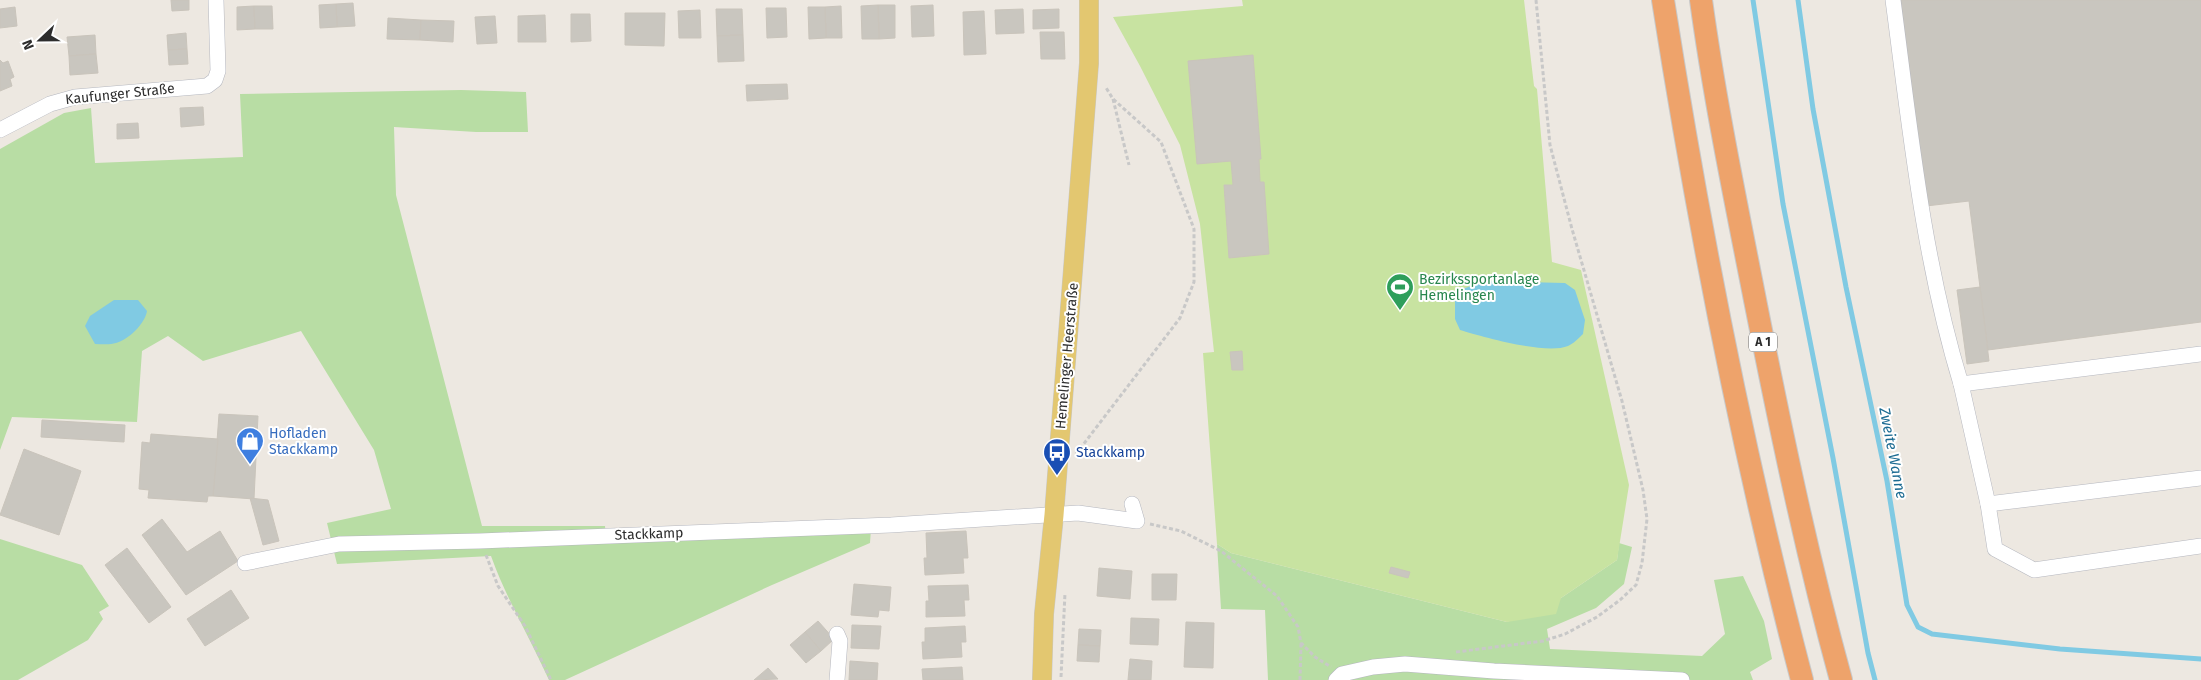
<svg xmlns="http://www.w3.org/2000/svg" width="2201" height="680" font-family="'Fira Sans',sans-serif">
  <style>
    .green { fill: #b8dda4 }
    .pitch { fill: #c8e3a1 }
    .water { fill: #80cae3 }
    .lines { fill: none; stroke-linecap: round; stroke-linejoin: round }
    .stream { stroke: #80cae3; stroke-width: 5 }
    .building { fill: #c9c6bf; stroke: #c9c4bb }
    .minor-casing { stroke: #b5b7bf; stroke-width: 16 }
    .major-casing { stroke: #c8c8c8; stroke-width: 20 }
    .highway-casing { stroke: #c8c8c8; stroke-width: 24 }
    .path { stroke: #c8c8c8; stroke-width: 3; stroke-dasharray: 4 2.5; stroke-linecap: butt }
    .minor { stroke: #fff; stroke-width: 15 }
    .major { stroke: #e3c770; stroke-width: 19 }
    .highway { stroke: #eea36b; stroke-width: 22 }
    .labels { text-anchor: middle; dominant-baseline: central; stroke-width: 4; stroke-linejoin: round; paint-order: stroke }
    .shield { fill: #fff; stroke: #6c6c6c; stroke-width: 1 }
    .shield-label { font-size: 12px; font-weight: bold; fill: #2d2d2d }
    .street-label { font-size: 14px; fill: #2d2d2d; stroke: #fff }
    .leisure-label { font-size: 14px; fill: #27864d; stroke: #fff; text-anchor: start }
    .shop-label { font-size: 14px; fill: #366cbe; stroke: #fff; text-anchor: start }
    .transit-label { font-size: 14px; fill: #164399; stroke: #fff; text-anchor: start }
    .water-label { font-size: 15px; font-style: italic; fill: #1c6b92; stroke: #fff }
  </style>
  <rect width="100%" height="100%" fill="#ede8e1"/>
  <!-- green -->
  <g class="green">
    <path d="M 461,90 L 526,92 L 528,132 L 476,132 L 394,127 L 396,195 L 482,526 L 605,526 L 606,543 L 871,529 L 870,543 L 772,585 L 565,680 L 549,680 C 530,638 506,598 491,556 L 337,564 L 327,523 L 391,509 L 374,450 L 301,331 L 203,361 L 168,336 L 142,351 L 137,422 L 12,417 L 0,450 L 0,149 L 64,113 L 91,108 L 95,163 L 243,157 L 240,94 Z"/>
    <path d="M 0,539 L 82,565 L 109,606 L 99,612 L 103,619 L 88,640 L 18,680 L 0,680 Z"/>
    <path d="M 1619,543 L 1632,547 L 1624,584 L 1596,608 L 1547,629 L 1550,649 L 1702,656 L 1725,634 L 1714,580 L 1743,576 L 1764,621 L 1772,659 L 1750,672 L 1753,680 L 1268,680 L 1265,610 L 1221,609 L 1217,544 L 1231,553 L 1507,622 L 1561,598 L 1617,560 Z"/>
  </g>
  <!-- pitch -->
  <path class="pitch" d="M 1242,0 L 1524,0 L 1534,86 L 1537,89 L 1552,262 L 1581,270 L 1629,485 L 1617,560 L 1561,598 L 1556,614 L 1507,622 L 1231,553 L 1217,544 L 1203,353 L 1214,352 L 1200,224 L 1180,145 L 1140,66 L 1113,17 L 1243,6 Z"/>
  <!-- water -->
  <g class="water">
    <path d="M 1483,281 L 1565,283 L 1575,290 L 1585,320 L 1583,334 C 1579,338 1573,344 1568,346 C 1546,355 1483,337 1460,330 L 1455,319 L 1455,297 L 1463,289 Z"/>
    <path d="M 114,300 L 138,300 L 147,311 C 145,324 128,340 116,343 C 110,345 102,344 95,344 L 85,326 L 90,316 Z"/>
  </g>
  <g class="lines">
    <!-- stream -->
    <g class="stream">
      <path d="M 1753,0 L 1783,204 L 1833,458 L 1868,653 L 1875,680"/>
      <path d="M 1798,0 L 1813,109 L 1846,287 L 1887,481 L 1907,605 L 1918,627 L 1932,634 L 2060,649 L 2201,659"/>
    </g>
  </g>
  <!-- building -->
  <g class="building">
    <path d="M 171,0 L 189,0 L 189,10 L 172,11 Z"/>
    <path d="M 1900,0 L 2201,0 L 2201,322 L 1988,350 L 1969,201 L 1926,206 Z"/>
    <path d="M 353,3 L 355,26 L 337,27 L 336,4 Z"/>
    <path d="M 336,4 L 337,27 L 320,28 L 319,5 Z"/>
    <path d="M 878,5 L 895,5 L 895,38 L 879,39 Z"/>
    <path d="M 878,5 L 879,39 L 862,39 L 861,6 Z"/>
    <path d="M 933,5 L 934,36 L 912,37 L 911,6 Z"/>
    <path d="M 254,6 L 255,29 L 237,30 L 237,7 Z"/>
    <path d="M 254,6 L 272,6 L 273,29 L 255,29 Z"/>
    <path d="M 841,6 L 842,38 L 826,38 L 825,7 Z"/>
    <path d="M 15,7 L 17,26 L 0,28 L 0,9 Z"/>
    <path d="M 808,7 L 825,7 L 826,38 L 809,39 Z"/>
    <path d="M 766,8 L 786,8 L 787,37 L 767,38 Z"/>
    <path d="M 716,9 L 742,9 L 743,35 L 717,36 Z"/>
    <path d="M 1023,9 L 1024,33 L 996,34 L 995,10 Z"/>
    <path d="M 1059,9 L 1059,28 L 1033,29 L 1033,10 Z"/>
    <path d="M 700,10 L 701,38 L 679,38 L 678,11 Z"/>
    <path d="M 984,11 L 986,54 L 964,55 L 963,12 Z"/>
    <path d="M 625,13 L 665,13 L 664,46 L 625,45 Z"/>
    <path d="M 571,14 L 590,14 L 591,41 L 571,42 Z"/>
    <path d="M 545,15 L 546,42 L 518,42 L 518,16 Z"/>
    <path d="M 495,16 L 497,43 L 477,44 L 475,17 Z"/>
    <path d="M 388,18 L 421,20 L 420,40 L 387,39 Z"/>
    <path d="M 421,20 L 454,21 L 453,42 L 420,40 Z"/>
    <path d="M 1040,32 L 1064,32 L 1065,59 L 1041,59 Z"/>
    <path d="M 186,33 L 187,49 L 168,50 L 167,35 Z"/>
    <path d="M 95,35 L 96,54 L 69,56 L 67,37 Z"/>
    <path d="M 743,35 L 744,61 L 718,62 L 717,36 Z"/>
    <path d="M 187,49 L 188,64 L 169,65 L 168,50 Z"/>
    <path d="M 96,54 L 98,73 L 70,75 L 69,56 Z"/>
    <path d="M 1253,55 L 1261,159 L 1259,159 L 1260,182 L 1264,182 L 1269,254 L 1229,258 L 1224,185 L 1233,185 L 1231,161 L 1197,164 L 1188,61 Z"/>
    <path d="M 0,60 L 3,63 L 8,61 L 14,77 L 10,79 L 12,86 L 0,91 Z"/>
    <path d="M 787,84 L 788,99 L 747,101 L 746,85 Z"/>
    <path d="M 203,107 L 204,125 L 181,127 L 180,108 Z"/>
    <path d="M 138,123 L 139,138 L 117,139 L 117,124 Z"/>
    <path d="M 1980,287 L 1989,361 L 1967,364 L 1957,290 Z"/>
    <path d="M 1242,351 L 1243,370 L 1232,370 L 1230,352 Z"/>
    <path d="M 219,414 L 258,416 L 254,499 L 213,496 Z"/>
    <path d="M 42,420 L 125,425 L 124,442 L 41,437 Z"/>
    <path d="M 151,434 L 218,439 L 213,496 L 208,496 L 207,502 L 148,498 L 149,490 L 139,489 L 142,442 L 150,443 Z"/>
    <path d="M 24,449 L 81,471 L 59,535 L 0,515 Z"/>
    <path d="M 250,498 L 268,500 L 279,541 L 263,545 Z"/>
    <path d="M 162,519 L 187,552 L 220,531 L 238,561 L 186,595 L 142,535 Z"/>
    <path d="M 966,531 L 968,558 L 963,558 L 964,573 L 925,575 L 924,558 L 927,558 L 926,533 Z"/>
    <path d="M 127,548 L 171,607 L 149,623 L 105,565 Z"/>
    <path d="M 1391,567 L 1410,572 L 1408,578 L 1389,573 Z"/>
    <path d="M 1099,568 L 1132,571 L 1130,599 L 1097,596 Z"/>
    <path d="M 1152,574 L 1177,574 L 1176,600 L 1152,600 Z"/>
    <path d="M 854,584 L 891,587 L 889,611 L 879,610 L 878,617 L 851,615 Z"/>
    <path d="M 968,585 L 969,600 L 964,600 L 965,616 L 926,617 L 926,601 L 929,601 L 928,586 Z"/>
    <path d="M 231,590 L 249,618 L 205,646 L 187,619 Z"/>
    <path d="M 1131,618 L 1159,619 L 1158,645 L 1130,644 Z"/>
    <path d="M 818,621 L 834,639 L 821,651 L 805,632 Z"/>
    <path d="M 1186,622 L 1214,623 L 1213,668 L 1184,667 Z"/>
    <path d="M 852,625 L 881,626 L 879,649 L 851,648 Z"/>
    <path d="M 965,626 L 966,642 L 961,642 L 962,657 L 923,659 L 922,642 L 925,642 L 925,628 Z"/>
    <path d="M 1079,629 L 1101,630 L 1100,646 L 1078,645 Z"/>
    <path d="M 805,632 L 821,651 L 806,663 L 790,645 Z"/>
    <path d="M 1078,645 L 1100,646 L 1099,662 L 1077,661 Z"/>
    <path d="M 1130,659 L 1152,661 L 1151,680 L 1128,680 Z"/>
    <path d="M 850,661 L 878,663 L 877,680 L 849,680 Z"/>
    <path d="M 962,667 L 963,680 L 923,680 L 922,669 Z"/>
    <path d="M 768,668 L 778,679 L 754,680 Z"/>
  </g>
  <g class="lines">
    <!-- minor casing -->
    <g class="minor-casing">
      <g id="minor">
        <path d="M 1893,0 C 1910,129 1923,259 1961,384"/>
        <path d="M 0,130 L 50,104 L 75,97 L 207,86 L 215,80 L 218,71 L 216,0"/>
        <path d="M 2201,354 L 1961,384 L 1988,504 L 1995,549 L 2034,570 L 2201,546"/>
        <path d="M 1988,504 L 2201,478"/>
        <path d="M 245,563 L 339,544 L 480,541 L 891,525 L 1078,513 L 1137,521 L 1132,504"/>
        <path d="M 837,680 L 840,641 L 837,634"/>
        <path d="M 1336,680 L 1342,674 L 1373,667 L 1405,664 L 1494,671 L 1682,680"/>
      </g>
    </g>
    <!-- major casing -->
    <g class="major-casing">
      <path id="major" d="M 1042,680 L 1044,614 L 1054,515 L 1089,63 L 1089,0"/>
    </g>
    <!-- highway casing -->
    <g class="highway-casing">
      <g id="highway">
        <path d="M 1663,0 C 1699,229 1743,456 1802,680"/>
        <path d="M 1701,0 C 1715,102 1736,203 1756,305 C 1781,431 1807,556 1841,680"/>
      </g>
    </g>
    <!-- path -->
    <g class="path">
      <path d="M 1113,99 L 1129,165"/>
      <path d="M 1076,454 L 1180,318 L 1194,282 L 1194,229 L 1161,142 L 1113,99 L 1105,86"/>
      <path d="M 1150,524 L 1181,531 L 1221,551 L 1277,596 L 1298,627 L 1301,643 L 1315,657 L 1331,667"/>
      <path d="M 486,555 L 498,586 L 525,626 L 551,680"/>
      <path d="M 1456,652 L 1543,641 L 1565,634 L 1597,617 L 1620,600 L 1636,585 L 1642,563 L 1647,519 L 1643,490 L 1622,401 L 1572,229 L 1550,145 L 1536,0"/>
      <path d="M 1061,677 L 1065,593"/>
      <path d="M 1300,680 L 1301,644"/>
    </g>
    <!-- minor -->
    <use href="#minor" class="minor"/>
    <!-- major -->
    <use href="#major" class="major"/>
    <!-- highway -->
    <use href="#highway" class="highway"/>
  </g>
  <!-- icons -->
  <defs>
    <g id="stadium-pin" transform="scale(1.4375)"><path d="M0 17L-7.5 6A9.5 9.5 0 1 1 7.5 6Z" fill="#2e9e5b" stroke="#fff"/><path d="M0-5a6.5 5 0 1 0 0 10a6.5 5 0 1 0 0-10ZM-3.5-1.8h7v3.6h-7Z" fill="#fff"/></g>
    <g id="shop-pin" transform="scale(1.4375)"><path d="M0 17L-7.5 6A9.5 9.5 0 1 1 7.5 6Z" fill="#3f7fe0" stroke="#fff"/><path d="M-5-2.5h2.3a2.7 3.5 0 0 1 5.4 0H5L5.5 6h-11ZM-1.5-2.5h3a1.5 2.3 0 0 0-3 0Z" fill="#fff"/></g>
    <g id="bus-pin" transform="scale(1.4375)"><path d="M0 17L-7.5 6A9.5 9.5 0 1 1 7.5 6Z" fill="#1a4fb4" stroke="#fff"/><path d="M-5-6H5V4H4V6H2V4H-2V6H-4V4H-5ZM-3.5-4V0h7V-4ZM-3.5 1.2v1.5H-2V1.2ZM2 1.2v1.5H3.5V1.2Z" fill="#fff"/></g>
  </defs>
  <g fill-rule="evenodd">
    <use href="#stadium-pin" x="1400" y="287"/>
    <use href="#shop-pin" x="250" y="441"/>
    <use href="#bus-pin" x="1057" y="452"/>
  </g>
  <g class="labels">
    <!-- shield labels -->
    <rect class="shield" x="1749" y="332.5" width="28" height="19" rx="4"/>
    <g class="shield-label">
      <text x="1763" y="342">A 1</text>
    </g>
    <!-- street labels -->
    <g class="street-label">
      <text transform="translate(120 94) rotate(-6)">Kaufunger Straße</text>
      <text transform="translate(1067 356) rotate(-85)">Hemelinger Heerstraße</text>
      <text transform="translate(649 534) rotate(-2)">Stackkamp</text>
    </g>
    <!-- leisure labels -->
    <g class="leisure-label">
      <text x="1419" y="279">Bezirkssportanlage<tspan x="1419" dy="16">Hemelingen</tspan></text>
    </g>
    <!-- shop labels -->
    <g class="shop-label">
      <text x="269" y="433">Hofladen<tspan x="269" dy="16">Stackkamp</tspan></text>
    </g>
    <!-- transit labels -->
    <g class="transit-label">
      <text x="1076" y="452">Stackkamp</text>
    </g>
    <!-- water labels -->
    <g class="water-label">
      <text transform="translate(1893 453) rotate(79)">Zweite Wanne</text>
    </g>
  </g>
  <!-- north arrow -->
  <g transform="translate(40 40) rotate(248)" stroke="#ffffff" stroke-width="4" paint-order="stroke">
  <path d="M0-4L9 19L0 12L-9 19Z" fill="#2d2d2d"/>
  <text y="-8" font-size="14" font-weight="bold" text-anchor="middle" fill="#2d2d2d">N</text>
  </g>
</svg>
